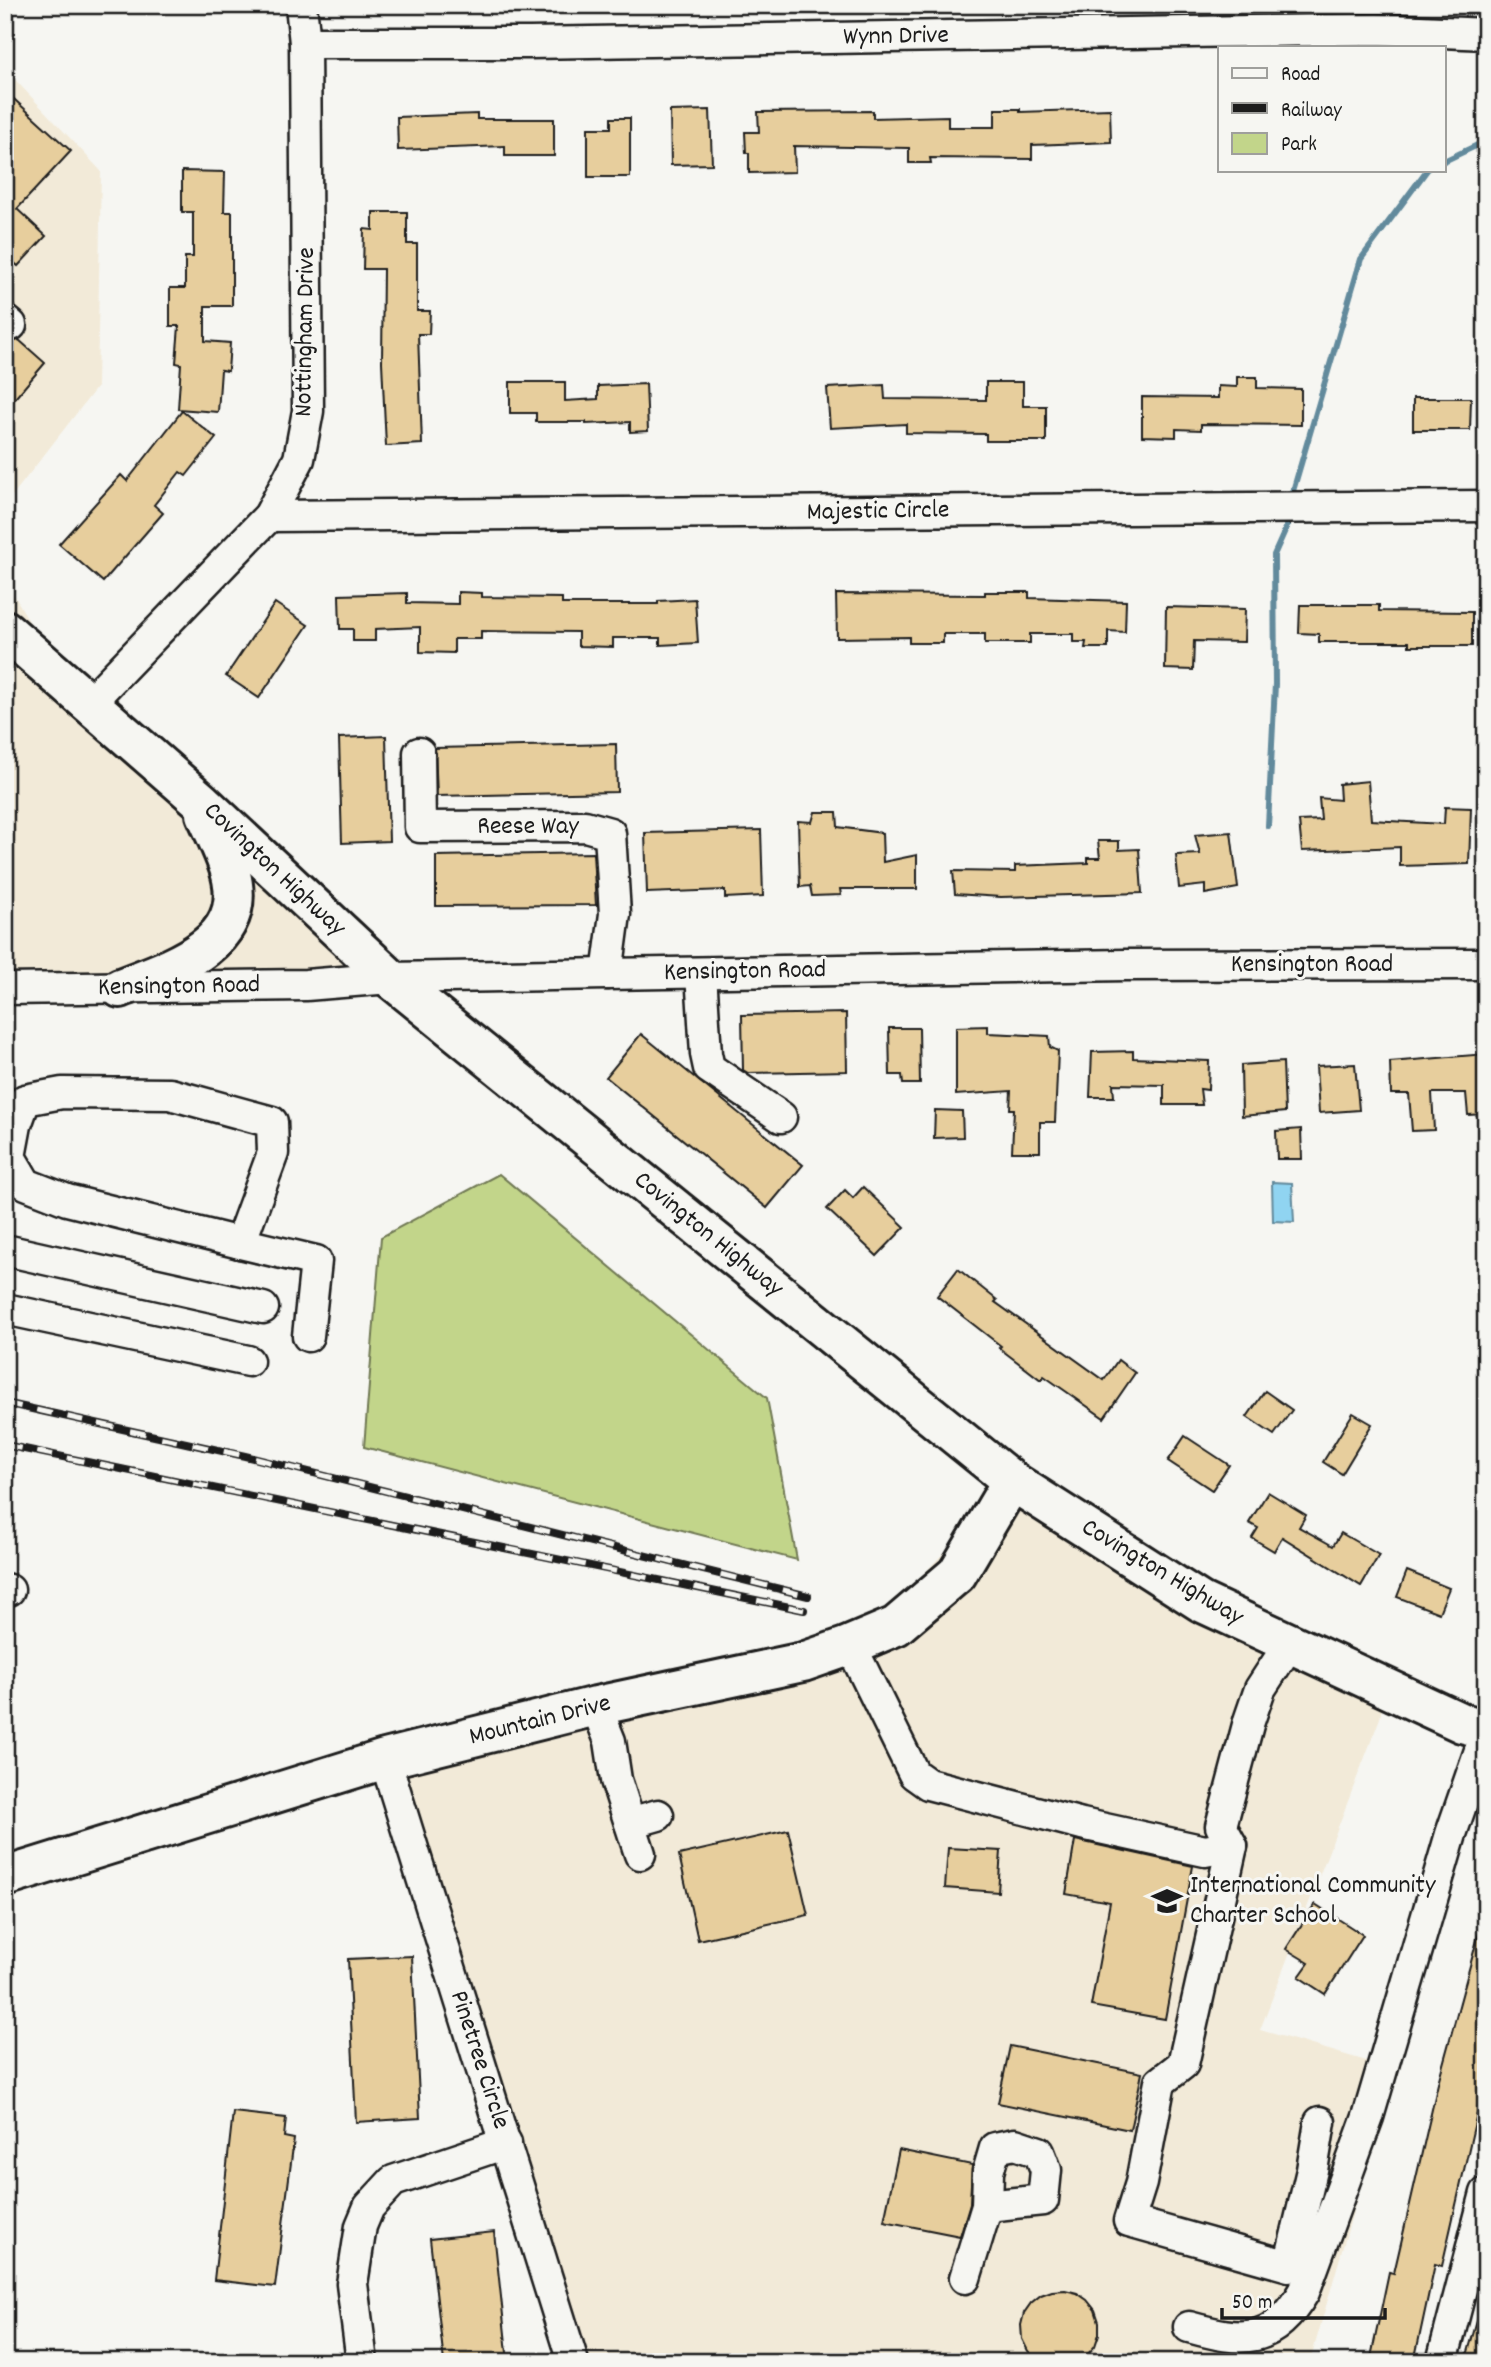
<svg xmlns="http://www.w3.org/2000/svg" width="1491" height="2367" font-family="Dekko,sans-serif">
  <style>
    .built { fill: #f2ead8 }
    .green { fill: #c2d58a; stroke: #6f7853; stroke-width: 2 }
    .water { fill: #90d4f1; stroke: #628a9c; stroke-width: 2 }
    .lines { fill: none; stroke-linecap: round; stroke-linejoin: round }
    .stream { stroke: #628a9c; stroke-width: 6 }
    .building { fill: #e7ce9d; stroke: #1c1c1c; stroke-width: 2 }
    .minor-casing { stroke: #1c1c1c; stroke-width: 35 }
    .major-casing { stroke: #1c1c1c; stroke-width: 44 }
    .minor { stroke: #f6f6f2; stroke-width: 30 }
    .major { stroke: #f6f6f2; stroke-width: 38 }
    .rail-casing { stroke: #1c1c1c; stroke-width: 8 }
    .rail { stroke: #f6f6f2; stroke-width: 5; stroke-dasharray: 16; stroke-linecap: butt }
    .labels { text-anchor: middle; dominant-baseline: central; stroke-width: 6; stroke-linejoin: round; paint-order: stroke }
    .street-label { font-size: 26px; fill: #1c1c1c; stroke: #f6f6f2 }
    .poi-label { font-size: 26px; fill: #1c1c1c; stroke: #f6f6f2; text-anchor: start }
  </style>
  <rect width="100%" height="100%" fill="#f6f6f2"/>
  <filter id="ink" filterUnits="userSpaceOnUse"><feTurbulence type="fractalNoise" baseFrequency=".0143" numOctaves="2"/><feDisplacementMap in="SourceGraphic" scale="14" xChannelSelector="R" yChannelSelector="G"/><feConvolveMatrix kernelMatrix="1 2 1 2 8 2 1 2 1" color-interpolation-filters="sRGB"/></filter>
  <g filter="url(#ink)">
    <!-- built -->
    <g class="built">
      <path d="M 5,69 L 101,171 L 97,387 L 5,505 L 5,497 L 9,492 L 5,489 Z"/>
      <path d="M 5,579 L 80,711 L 390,978 L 5,990 Z"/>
      <path d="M 1012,1481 L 1388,1675 L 1380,1718 L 1260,2030 L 1394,2069 L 1310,2362 L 580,2362 L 382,1778 L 856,1645 Z"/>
    </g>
    <!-- green -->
    <path class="green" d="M 499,1174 L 767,1398 L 797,1560 L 364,1447 L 381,1237 Z"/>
    <!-- water -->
    <path class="water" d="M 1272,1182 L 1292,1183 L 1294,1222 L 1273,1221 Z"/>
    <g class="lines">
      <!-- stream -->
      <g class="stream">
        <path d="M 1444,161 L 1486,141"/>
        <path d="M 1293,491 L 1361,259 L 1427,170"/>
        <path d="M 1268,826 L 1275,684 L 1274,555 L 1287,526"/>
      </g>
    </g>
    <!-- building -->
    <g class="building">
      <path d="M 5,91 L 71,151 L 17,209 L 46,236 L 18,266 L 5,255 Z"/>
      <path d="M 995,109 L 1020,109 L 1020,112 L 1110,109 L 1111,142 L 1032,145 L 1032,159 L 930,158 L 931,163 L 909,163 L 909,148 L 794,146 L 795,172 L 749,173 L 749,153 L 746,153 L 745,132 L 759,132 L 758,112 L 873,111 L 873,118 L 948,116 L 948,127 L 995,127 Z"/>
      <path d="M 710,110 L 712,164 L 671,165 L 670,111 Z"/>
      <path d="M 477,114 L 477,119 L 554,119 L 554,156 L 505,156 L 505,146 L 398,150 L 397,117 Z"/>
      <path d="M 611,118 L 630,118 L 630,177 L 588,177 L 588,128 L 611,128 Z"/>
      <path d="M 182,171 L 225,172 L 224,212 L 232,212 L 232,306 L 205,306 L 205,341 L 230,343 L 228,371 L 221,370 L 218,412 L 178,409 L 181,364 L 176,363 L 179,326 L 170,326 L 170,288 L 185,288 L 185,257 L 193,257 L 193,212 L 182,212 Z"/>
      <path d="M 373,212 L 407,212 L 407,244 L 417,244 L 417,311 L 430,311 L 429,334 L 418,334 L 422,444 L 386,446 L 382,362 L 383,269 L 363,269 L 364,229 L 373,230 Z"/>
      <path d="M 19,340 L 45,363 L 5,410 L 5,346 L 9,342 Z"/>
      <path d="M 1237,377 L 1257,377 L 1257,388 L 1301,389 L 1301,425 L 1201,424 L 1201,430 L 1176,429 L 1176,437 L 1142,436 L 1142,397 L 1218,398 L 1218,386 L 1237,387 Z"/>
      <path d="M 510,382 L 565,382 L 565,401 L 598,399 L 598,386 L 646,384 L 648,431 L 630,432 L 630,422 L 586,424 L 586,422 L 536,422 L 536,413 L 510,413 Z"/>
      <path d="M 986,382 L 1023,382 L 1023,406 L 1046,406 L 1046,441 L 986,441 L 986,434 L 906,433 L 906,424 L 830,428 L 827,388 L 884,385 L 885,399 L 986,400 Z"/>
      <path d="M 1413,398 L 1471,398 L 1470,430 L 1413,430 Z"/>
      <path d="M 182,411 L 216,438 L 186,476 L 180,472 L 154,505 L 163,513 L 103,582 L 59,544 L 121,475 L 127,481 Z"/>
      <path d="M 458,592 L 482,593 L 482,597 L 562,598 L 562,604 L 658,604 L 658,601 L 695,599 L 698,643 L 660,645 L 660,638 L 613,638 L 613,647 L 578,646 L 578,632 L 481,631 L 481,639 L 454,639 L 454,653 L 420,652 L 420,627 L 375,629 L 375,641 L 353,641 L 353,629 L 340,629 L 339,595 L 407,593 L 407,603 L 458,604 Z"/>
      <path d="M 985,592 L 1029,592 L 1029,598 L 1126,601 L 1125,632 L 1108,631 L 1108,648 L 1085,648 L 1086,642 L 1073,642 L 1073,634 L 1030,634 L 1030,643 L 985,643 L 985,634 L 943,634 L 943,643 L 909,643 L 909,637 L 837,638 L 836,594 L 985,595 Z"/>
      <path d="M 275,603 L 308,625 L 259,698 L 226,676 Z"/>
      <path d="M 1300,605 L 1379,605 L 1379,611 L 1472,612 L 1472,646 L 1409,646 L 1409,642 L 1319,642 L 1319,634 L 1299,633 Z"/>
      <path d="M 1166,607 L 1245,609 L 1244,642 L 1194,641 L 1193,670 L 1165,669 Z"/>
      <path d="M 386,736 L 389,841 L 342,843 L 339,738 Z"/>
      <path d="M 616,744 L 617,792 L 437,796 L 435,748 Z"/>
      <path d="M 1368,781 L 1371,820 L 1444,824 L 1445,807 L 1471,808 L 1469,864 L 1400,866 L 1400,847 L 1302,851 L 1299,821 L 1321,820 L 1319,798 L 1340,800 L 1339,784 Z"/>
      <path d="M 815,812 L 837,812 L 838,827 L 882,833 L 883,862 L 917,855 L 917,889 L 840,889 L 841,895 L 812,896 L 810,886 L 800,887 L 798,821 L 812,822 Z"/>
      <path d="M 761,830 L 763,896 L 725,898 L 725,890 L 647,893 L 645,833 Z"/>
      <path d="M 1231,832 L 1238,888 L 1205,894 L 1205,885 L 1179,888 L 1176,855 L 1200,854 L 1195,835 Z"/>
      <path d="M 1098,841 L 1119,841 L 1119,850 L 1139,849 L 1142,893 L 1001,897 L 955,894 L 953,871 L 1015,872 L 1015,866 L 1088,863 L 1088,858 L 1100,858 Z"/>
      <path d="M 593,853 L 596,905 L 436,906 L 436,856 Z"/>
      <path d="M 846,1013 L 847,1071 L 748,1073 L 743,1070 L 742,1015 Z"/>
      <path d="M 988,1026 L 988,1033 L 1049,1036 L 1050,1047 L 1058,1051 L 1055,1122 L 1040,1122 L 1040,1152 L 1012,1152 L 1014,1109 L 1010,1109 L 1011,1091 L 956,1095 L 956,1027 Z"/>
      <path d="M 889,1028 L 919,1028 L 920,1084 L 903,1084 L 902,1075 L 890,1075 Z"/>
      <path d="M 641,1034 L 803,1165 L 767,1208 L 606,1077 Z"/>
      <path d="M 1133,1051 L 1133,1058 L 1209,1061 L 1208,1090 L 1200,1089 L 1202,1105 L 1164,1105 L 1164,1085 L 1113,1084 L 1114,1097 L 1090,1097 L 1092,1052 Z"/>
      <path d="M 1486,1054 L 1486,1114 L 1468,1115 L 1466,1093 L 1432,1093 L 1434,1130 L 1412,1131 L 1409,1094 L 1391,1094 L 1390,1062 Z"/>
      <path d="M 1283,1062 L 1285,1112 L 1242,1116 L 1241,1065 Z"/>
      <path d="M 1355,1064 L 1359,1110 L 1319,1113 L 1316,1066 Z"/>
      <path d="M 935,1110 L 962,1111 L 963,1137 L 934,1138 Z"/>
      <path d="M 1301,1129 L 1302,1159 L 1277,1159 L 1276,1131 Z"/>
      <path d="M 863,1187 L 905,1227 L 877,1256 L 827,1209 L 845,1190 L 853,1198 Z"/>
      <path d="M 958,1269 L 997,1300 L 995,1302 L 1104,1380 L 1118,1360 L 1135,1373 L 1104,1418 L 1044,1376 L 1041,1380 L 999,1348 L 1001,1346 L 937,1296 Z"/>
      <path d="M 1265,1391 L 1292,1410 L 1274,1435 L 1247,1417 Z"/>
      <path d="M 1353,1413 L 1372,1424 L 1342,1474 L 1323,1462 Z"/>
      <path d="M 1185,1436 L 1229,1465 L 1212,1490 L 1168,1461 Z"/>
      <path d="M 1268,1492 L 1306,1515 L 1299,1527 L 1333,1546 L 1341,1533 L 1379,1555 L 1361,1586 L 1282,1537 L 1274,1551 L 1252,1538 L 1258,1528 L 1249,1523 Z"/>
      <path d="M 1407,1571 L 1449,1588 L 1439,1613 L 1397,1597 Z"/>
      <path d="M 788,1830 L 808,1915 L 698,1940 L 679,1855 Z"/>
      <path d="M 1075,1840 L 1193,1866 L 1165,2019 L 1091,2006 L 1110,1902 L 1066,1894 Z"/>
      <path d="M 948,1848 L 1001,1851 L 998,1892 L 945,1888 Z"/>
      <path d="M 1315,1904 L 1363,1935 L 1325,1994 L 1299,1977 L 1309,1963 L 1286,1949 Z"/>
      <path d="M 1480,1929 L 1486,1930 L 1486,2074 L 1442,2266 L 1435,2264 L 1414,2362 L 1370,2362 L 1389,2272 L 1394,2273 L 1439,2079 Z"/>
      <path d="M 412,1956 L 420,2118 L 356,2122 L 348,1959 Z"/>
      <path d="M 1010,2046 L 1142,2073 L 1130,2130 L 998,2103 Z"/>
      <path d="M 233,2112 L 286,2118 L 284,2137 L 294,2139 L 275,2287 L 214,2280 Z"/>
      <path d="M 899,2150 L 972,2165 L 970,2203 L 960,2236 L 884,2221 Z"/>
      <path d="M 494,2232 L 508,2362 L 444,2362 L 430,2239 Z"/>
      <path d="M 1065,2290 L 1077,2293 L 1087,2300 L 1095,2310 L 1099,2322 L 1099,2334 L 1095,2346 L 1081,2362 L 1039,2362 L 1028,2351 L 1022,2339 L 1021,2325 L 1024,2313 L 1031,2303 L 1041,2295 L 1052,2291 Z"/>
      <path d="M 1481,2307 L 1486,2308 L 1486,2362 L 1475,2362 L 1466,2359 Z"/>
    </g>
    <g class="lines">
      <!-- minor casing -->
      <g class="minor-casing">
        <g id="minor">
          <path d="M 305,43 L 529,43 L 1376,29 L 1486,34"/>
          <path d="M 5,320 L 11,325"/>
          <path d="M 269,516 L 1486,506"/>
          <path d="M 88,704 L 269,516 L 299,459 L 308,411 L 305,43 L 301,5"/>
          <path d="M 419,753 L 420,827 L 585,826 L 610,833 L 615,914 L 607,974"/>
          <path d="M 701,973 L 706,1054 L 709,1068 L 781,1117"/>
          <path d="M 5,989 L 306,985 L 390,978 L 607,974 L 1126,965 L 1486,964"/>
          <path d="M 62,1093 L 170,1094 L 272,1122 L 273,1153 L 240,1243 L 67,1200 L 26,1184 L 10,1157 L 16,1125 L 25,1100 Z"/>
          <path d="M 240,1243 L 316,1261 L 308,1336"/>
          <path d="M 5,1250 L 263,1308"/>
          <path d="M 5,1309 L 248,1361"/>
          <path d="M 5,1589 L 9,1590"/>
          <path d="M 1290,1643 L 1260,1689 L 1249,1721 L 1221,1826 L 1232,1846 L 1183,2064 L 1160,2082 L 1141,2183 L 1129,2221 L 1289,2266 L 1312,2170 L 1320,2122"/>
          <path d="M 851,1646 L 914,1774 L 928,1784 L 1082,1824 L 1205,1851 L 1232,1846"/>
          <path d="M 596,1706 L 610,1741 L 616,1780 L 640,1854"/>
          <path d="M 385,1759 L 573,2362"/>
          <path d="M 630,1823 L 658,1815"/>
          <path d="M 965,2278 L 987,2206 L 988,2172 L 995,2148 L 1015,2144 L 1039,2152 L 1046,2170 L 1043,2200 L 987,2206"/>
          <path d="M 1189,2327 C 1243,2342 1273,2345 1304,2292 L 1368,2117 L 1451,1834 L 1486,1733"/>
          <path d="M 362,2362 L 352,2284 L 361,2226 L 369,2207 L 393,2181 L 506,2143"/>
          <path d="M 1442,2362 L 1486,2193"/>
        </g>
      </g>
      <!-- major casing -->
      <g class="major-casing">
        <g id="major">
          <path d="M 5,630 L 202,802 L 390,978 L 1012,1481 L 1201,1602 L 1462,1723 L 1486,1729"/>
          <path d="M 120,988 C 169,969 246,946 232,879 C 228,858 215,835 206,814"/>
          <path d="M 5,1877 L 385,1759 L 596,1706 L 803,1662 L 846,1647 L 896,1626 L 957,1574 L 1012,1481"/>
        </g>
      </g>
      <!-- minor -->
      <use href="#minor" class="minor"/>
      <!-- major -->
      <use href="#major" class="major"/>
      <!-- rail casing -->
      <g class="rail-casing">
        <g id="rail">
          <path d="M 5,1403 L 245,1456 L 808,1596"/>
          <path d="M 5,1445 L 804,1610"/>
        </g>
      </g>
      <!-- rail -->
      <use href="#rail" class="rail"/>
    </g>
  </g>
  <!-- icons -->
  <defs>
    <g id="school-bare" transform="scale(2.415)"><path d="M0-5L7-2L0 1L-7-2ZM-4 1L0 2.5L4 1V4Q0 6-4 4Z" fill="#1c1c1c" stroke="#f6f6f2" stroke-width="2.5" paint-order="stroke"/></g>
  </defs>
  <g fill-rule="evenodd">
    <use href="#school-bare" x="1167" y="1901"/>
  </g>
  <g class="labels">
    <!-- street labels -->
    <g class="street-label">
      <text transform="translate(896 37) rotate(-1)">Wynn Drive</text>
      <text transform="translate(306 332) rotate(-89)">Nottingham Drive</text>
      <text transform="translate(878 512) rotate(-1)">Majestic Circle</text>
      <text x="528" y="827">Reese Way</text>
      <text transform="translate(274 870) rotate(43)">Covington Highway</text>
      <text x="1312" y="965">Kensington Road</text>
      <text transform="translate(745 972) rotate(-1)">Kensington Road</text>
      <text transform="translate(179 987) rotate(-1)">Kensington Road</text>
      <text transform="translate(708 1235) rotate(39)">Covington Highway</text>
      <text transform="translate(1162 1573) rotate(31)">Covington Highway</text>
      <text transform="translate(540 1721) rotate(-14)">Mountain Drive</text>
      <text transform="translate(479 2060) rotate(72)">Pinetree Circle</text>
    </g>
    <!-- poi labels -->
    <g class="poi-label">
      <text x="1190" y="1886">International Community<tspan x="1190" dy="30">Charter School</tspan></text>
    </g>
  </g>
  <!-- margin -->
  <rect width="1491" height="2367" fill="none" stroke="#f6f6f2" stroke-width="28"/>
  <rect x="14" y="14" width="1463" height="2339" fill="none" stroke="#1c1c1c" stroke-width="2.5" filter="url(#ink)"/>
  <!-- legend -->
  <rect x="1218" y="46" width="228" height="126" fill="#f6f6f2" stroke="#9f9f9c" stroke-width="2"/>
  <rect x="1232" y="68" width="35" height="10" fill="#f6f6f2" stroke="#9f9f9c" stroke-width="2"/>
  <text x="1281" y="80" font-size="21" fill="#1c1c1c">Road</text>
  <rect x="1232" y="103" width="35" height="10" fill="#1c1c1c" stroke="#9f9f9c" stroke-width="2"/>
  <text x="1281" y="116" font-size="21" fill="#1c1c1c">Railway</text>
  <rect x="1232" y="133" width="35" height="21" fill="#c2d58a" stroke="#9f9f9c" stroke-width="2"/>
  <text x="1281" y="150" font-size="21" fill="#1c1c1c">Park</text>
  <!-- scale -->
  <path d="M1222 2308v10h163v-10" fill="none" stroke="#1c1c1c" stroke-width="3.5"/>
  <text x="1232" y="2308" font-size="21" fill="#1c1c1c" stroke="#f6f6f2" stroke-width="5" paint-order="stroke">50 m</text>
</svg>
